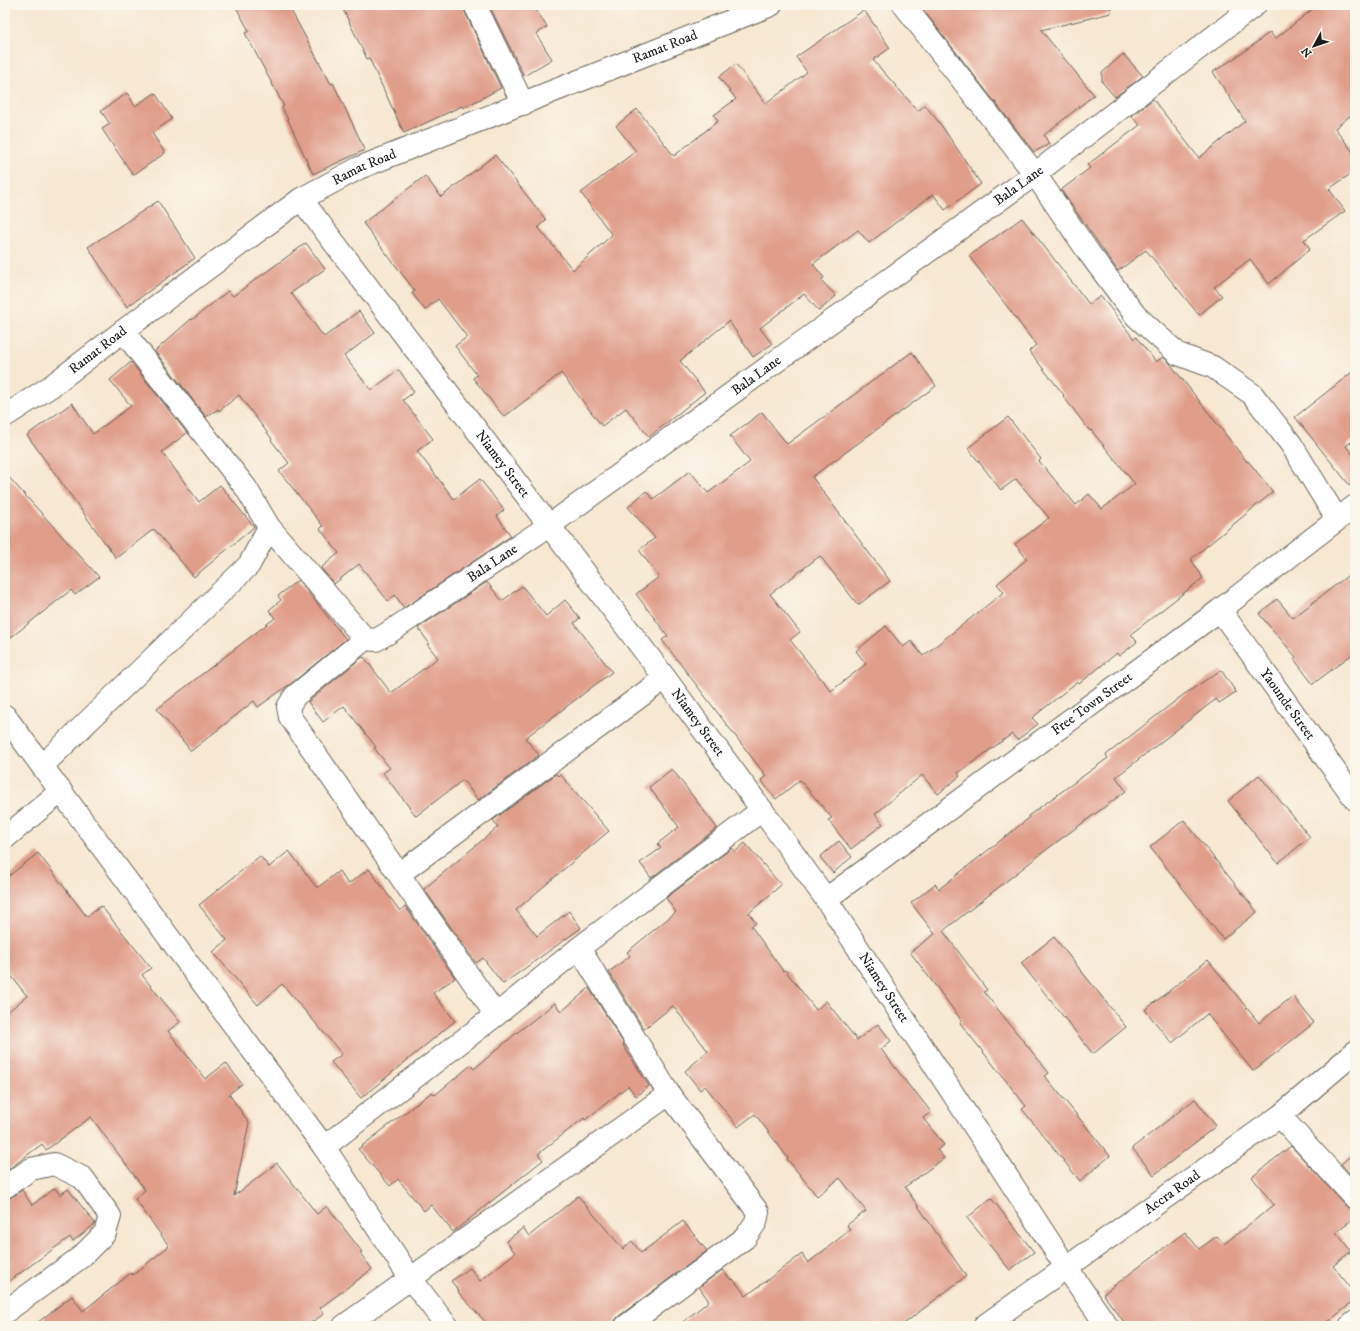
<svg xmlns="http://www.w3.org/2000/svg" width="1360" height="1331" font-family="'IM FELL DW Pica',serif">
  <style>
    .building { fill: #e09d8a }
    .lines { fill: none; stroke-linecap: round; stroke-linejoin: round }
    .minor-casing { stroke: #68635b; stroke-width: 24 }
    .minor { stroke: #fff; stroke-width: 22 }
    .labels { text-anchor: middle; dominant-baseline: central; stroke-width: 3; stroke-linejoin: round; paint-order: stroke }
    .street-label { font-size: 14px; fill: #1c1c1c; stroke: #fbf7ec }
  </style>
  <rect width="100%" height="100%" fill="#fbf7ec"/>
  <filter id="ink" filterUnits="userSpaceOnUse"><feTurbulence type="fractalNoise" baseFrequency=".025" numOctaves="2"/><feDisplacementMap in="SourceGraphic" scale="8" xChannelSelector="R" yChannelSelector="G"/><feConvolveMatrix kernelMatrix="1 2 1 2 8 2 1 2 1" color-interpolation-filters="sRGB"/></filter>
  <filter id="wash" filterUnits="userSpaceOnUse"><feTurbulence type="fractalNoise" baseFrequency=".012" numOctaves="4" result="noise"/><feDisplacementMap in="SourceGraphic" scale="16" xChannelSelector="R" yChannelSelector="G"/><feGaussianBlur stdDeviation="0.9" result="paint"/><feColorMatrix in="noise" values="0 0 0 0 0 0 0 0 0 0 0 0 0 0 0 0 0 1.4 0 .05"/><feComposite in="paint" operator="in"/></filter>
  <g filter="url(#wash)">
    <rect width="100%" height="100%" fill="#f6e8d1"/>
    <g id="blocks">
      <!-- building -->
      <g class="building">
        <path d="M 235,5 L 288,5 L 331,84 L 333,83 L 365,150 L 313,174 L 282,107 L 284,106 L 245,33 L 249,31 Z"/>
        <path d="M 341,5 L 463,5 L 464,10 L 501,88 L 463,108 L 462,106 L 404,133 L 369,58 L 367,59 Z"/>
        <path d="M 489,5 L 533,5 L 547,27 L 536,34 L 552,59 L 524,76 Z"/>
        <path d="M 923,5 L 1110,5 L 1111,13 L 1041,30 L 1094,95 L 1044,135 L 1049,144 L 1034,152 L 924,11 Z"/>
        <path d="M 1318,5 L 1355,5 L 1355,112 L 1335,128 L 1355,155 L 1355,171 L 1329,189 L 1345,211 L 1304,240 L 1310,249 L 1269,284 L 1250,259 L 1214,287 L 1222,296 L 1199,315 L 1146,250 L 1118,271 L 1061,190 L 1090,168 L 1087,165 L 1140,125 L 1132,116 L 1153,99 L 1199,158 L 1245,121 L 1213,72 L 1244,52 L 1270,32 L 1275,39 Z"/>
        <path d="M 864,10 L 890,48 L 873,60 L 918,111 L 925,105 L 941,125 L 981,184 L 945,210 L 933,194 L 869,243 L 858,230 L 813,264 L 824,278 L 821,280 L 836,296 L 819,311 L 804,294 L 760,328 L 772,344 L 753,357 L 729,321 L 680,361 L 705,392 L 649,437 L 626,408 L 602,426 L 561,373 L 504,417 L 473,378 L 477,375 L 455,346 L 467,337 L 438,299 L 425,310 L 412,293 L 415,291 L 363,223 L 425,176 L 441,197 L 495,155 L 546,220 L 538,227 L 573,270 L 612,235 L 581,193 L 636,151 L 616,126 L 637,109 L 674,156 L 718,121 L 714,115 L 736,99 L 719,77 L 736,64 L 766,104 L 807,72 L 796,57 Z"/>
        <path d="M 1123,54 L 1143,76 L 1115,97 L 1102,82 L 1102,73 Z"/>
        <path d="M 127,93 L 135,106 L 155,93 L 172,119 L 152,133 L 165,153 L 133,175 L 102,129 L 110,124 L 101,111 Z"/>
        <path d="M 158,201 L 195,258 L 127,307 L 88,247 Z"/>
        <path d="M 1022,218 L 1089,304 L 1101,296 L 1134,339 L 1136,337 L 1156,362 L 1163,357 L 1168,361 L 1247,462 L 1248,461 L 1273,492 L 1191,559 L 1203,578 L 1131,634 L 1137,642 L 1119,656 L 1117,653 L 1079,684 L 1077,682 L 1032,718 L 1038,724 L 1017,740 L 1012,734 L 958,773 L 960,776 L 938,794 L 922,775 L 875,814 L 883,824 L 851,849 L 828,820 L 832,818 L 800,780 L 776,799 L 761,780 L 766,776 L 662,640 L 668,636 L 636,594 L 659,577 L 639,550 L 655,538 L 628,507 L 646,491 L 653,499 L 690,471 L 708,493 L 750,462 L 730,436 L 762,412 L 787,444 L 912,352 L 936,386 L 812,477 L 890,581 L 858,605 L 820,556 L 770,594 L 800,632 L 790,640 L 831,691 L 866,664 L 856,651 L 886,626 L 903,647 L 911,641 L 923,656 L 1004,592 L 997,584 L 1027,559 L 1015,544 L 1049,518 L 1016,479 L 1001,490 L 968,448 L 1008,417 L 1041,459 L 1039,461 L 1076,505 L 1089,494 L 1102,509 L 1135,484 L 1091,430 L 1090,431 L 1063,396 L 1064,395 L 1029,351 L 1036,345 L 969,256 Z"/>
        <path d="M 306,243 L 325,269 L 291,293 L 324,337 L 359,311 L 375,333 L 344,356 L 371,390 L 399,370 L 414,392 L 403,400 L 433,439 L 417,451 L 454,499 L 480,479 L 504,510 L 497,516 L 511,536 L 404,608 L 395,595 L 388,601 L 359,564 L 334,584 L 321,568 L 339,553 L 320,529 L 323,526 L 279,471 L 289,463 L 271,440 L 272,439 L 239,395 L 219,411 L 218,409 L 206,417 L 155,351 L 191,319 L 192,320 L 228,291 L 233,296 Z"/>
        <path d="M 131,362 L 187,433 L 162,452 L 199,502 L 220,485 L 254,527 L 194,577 L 154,529 L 116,558 L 27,435 L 72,403 L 93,434 L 131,406 L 110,380 Z"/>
        <path d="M 1355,370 L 1355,439 L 1346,446 L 1355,457 L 1355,492 L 1295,417 Z"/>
        <path d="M 5,473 L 99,577 L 75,595 L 71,590 L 5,642 Z"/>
        <path d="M 1355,570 L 1355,652 L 1313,684 L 1294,659 L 1296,657 L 1259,614 L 1277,599 L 1293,618 Z"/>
        <path d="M 298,580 L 346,639 L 293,682 L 258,707 L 254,701 L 191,751 L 157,709 L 275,618 L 269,610 L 281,600 L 278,596 Z"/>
        <path d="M 487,582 L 502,601 L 522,586 L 546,616 L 565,600 L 580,618 L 574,623 L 612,672 L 525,738 L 539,755 L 478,800 L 463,780 L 416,816 L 383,773 L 390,768 L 374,748 L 376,747 L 344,706 L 323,722 L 308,702 L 361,658 L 364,657 L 391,693 L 438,658 L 427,644 L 429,643 L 418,628 Z"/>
        <path d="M 1221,670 L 1236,692 L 1219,703 L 1216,699 L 1116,777 L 1126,791 L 1046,850 L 943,931 L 987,990 L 984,992 L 1049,1073 L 1045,1076 L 1110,1156 L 1080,1181 L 1022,1109 L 1026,1106 L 960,1023 L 962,1021 L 910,952 L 935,934 L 911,903 L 935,884 L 939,889 L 1029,818 L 1028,816 L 1108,758 L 1106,755 L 1183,695 Z"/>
        <path d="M 672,769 L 717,828 L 651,878 L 640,863 L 661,848 L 657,844 L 679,827 L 649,787 Z"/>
        <path d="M 556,774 L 558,776 L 560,774 L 609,831 L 516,910 L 537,936 L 569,911 L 581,928 L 503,984 L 483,958 L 476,963 L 424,889 L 498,827 L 493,820 Z"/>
        <path d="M 1259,775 L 1310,837 L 1278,863 L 1228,801 Z"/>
        <path d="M 1184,820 L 1257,912 L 1223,939 L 1150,847 Z"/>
        <path d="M 839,841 L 852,857 L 833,873 L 820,857 Z"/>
        <path d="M 745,843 L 781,885 L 749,913 L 756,923 L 751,926 L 783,971 L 785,970 L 816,1010 L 826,1001 L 857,1040 L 878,1024 L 891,1041 L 881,1049 L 913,1091 L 914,1090 L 931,1112 L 923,1118 L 944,1145 L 937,1150 L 944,1158 L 905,1187 L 966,1276 L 901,1326 L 678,1326 L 709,1301 L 699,1287 L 722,1270 L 731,1280 L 733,1279 L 746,1296 L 802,1254 L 808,1263 L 850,1230 L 847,1225 L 866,1211 L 840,1178 L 817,1196 L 787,1159 L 788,1158 L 755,1114 L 738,1127 L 705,1086 L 700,1090 L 685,1071 L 708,1051 L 673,1006 L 644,1029 L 609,972 L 630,956 L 627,952 L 676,912 L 666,898 L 732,848 L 735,852 Z"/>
        <path d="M 289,851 L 317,888 L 339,871 L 348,884 L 369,869 L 400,911 L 405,906 L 455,978 L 433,993 L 455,1021 L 361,1098 L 331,1062 L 342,1054 L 282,984 L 258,1005 L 213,952 L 227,940 L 199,905 L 260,856 L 269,867 Z"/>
        <path d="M 38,853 L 87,917 L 101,906 L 151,968 L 142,975 L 180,1022 L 168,1031 L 205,1079 L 226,1063 L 242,1084 L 229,1094 L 249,1123 L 234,1196 L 277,1163 L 317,1214 L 327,1206 L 362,1252 L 360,1253 L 372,1269 L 320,1308 L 324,1314 L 306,1326 L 33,1326 L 72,1296 L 83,1311 L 131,1273 L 133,1275 L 169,1246 L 135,1199 L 145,1190 L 91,1117 L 46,1150 L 42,1144 L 5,1172 L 5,1014 L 27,996 L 5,968 L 5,879 Z"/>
        <path d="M 1054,937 L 1126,1027 L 1093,1054 L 1021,963 Z"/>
        <path d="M 1208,960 L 1259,1023 L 1293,996 L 1314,1023 L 1253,1071 L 1207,1014 L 1172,1043 L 1145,1010 Z"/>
        <path d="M 589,988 L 624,1044 L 623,1045 L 649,1086 L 636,1096 L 628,1086 L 585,1120 L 584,1118 L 538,1154 L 543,1160 L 453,1232 L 431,1205 L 424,1211 L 398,1179 L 390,1186 L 358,1149 L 432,1092 L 435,1095 L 471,1065 L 474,1069 L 514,1035 L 555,1003 L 561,1012 Z"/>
        <path d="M 1195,1099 L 1216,1126 L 1154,1175 L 1132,1148 Z"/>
        <path d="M 1291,1146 L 1346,1206 L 1351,1210 L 1355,1210 L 1355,1217 L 1336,1232 L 1351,1251 L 1333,1266 L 1355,1293 L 1355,1300 L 1323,1326 L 1127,1326 L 1103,1294 L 1185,1232 L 1199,1249 L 1217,1236 L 1224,1244 L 1274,1205 L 1252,1177 Z"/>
        <path d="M 1355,1152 L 1355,1179 L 1341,1164 Z"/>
        <path d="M 55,1188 L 60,1195 L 68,1189 L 95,1223 L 94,1225 L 73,1241 L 70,1237 L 5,1284 L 5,1199 L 12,1197 L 22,1190 L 32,1205 Z"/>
        <path d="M 578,1196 L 623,1249 L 632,1241 L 641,1253 L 683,1221 L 707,1251 L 619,1316 L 614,1322 L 610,1326 L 489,1326 L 458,1292 L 459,1291 L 451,1281 L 470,1268 L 480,1281 L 515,1253 L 506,1241 L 523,1228 L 529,1236 Z"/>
        <path d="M 991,1198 L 1034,1252 L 1010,1270 L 967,1218 Z"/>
      </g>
    </g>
  </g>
  <g filter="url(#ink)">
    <use href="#blocks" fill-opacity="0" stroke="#68635b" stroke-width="1"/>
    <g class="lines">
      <!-- minor casing -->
      <g class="minor-casing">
        <g id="minor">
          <path d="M 475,5 L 523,104"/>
          <path d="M 904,5 L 1035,174 L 1089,253 L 1136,316 L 1178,354 L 1213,367 L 1252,394 L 1291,444 L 1337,519"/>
          <path id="s1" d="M 301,199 L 665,678 L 762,810 L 826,899 L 1066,1267 L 1107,1326"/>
          <path id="s2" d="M 5,416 L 50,387 L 123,331 L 301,199 L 359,168 L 771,5"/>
          <path id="s3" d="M 269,527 L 365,639 L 376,640 L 388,633 L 550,525 L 1035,174 L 1255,5"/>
          <path id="s4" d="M 1220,610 L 1355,799"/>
          <path d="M 365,639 L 295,696 L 288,707 L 290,717 L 496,1015"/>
          <path d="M 5,716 L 324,1147 L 411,1279 L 447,1326"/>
          <path d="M 42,766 L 249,565 L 269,527 L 246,488 L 123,331"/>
          <path d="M 5,838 L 61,791"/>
          <path d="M 399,874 L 665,678"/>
          <path id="s5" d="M 826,899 L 1220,610 L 1355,506"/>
          <path d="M 579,948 L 669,1094 L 758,1212 L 756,1222 L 745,1238 L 626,1326"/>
          <path d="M 1280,1116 L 1355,1198"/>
          <path d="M 324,1147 L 496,1015 L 579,948 L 762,810"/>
          <path d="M 5,1187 L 31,1169 L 54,1164 L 83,1178 L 110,1216 L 105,1233 L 81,1257 L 5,1312"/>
          <path d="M 344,1326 L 669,1094"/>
          <path id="s6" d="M 984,1326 L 1280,1116 L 1355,1052"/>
          <path d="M 1350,1326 L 1355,1322"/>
        </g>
      </g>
      <!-- minor -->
      <use href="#minor" class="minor"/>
    </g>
  </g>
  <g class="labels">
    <!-- street labels -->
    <g class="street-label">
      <text stroke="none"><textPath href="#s2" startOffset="762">Ramat Road</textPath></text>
      <text stroke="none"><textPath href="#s2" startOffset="438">Ramat Road</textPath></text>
      <text stroke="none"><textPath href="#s3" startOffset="946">Bala Lane</textPath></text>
      <text stroke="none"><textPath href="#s2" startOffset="114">Ramat Road</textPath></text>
      <text stroke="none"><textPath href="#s3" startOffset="622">Bala Lane</textPath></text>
      <text stroke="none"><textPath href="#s1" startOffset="333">Niamey Street</textPath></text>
      <text stroke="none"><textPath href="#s3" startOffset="298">Bala Lane</textPath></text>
      <text stroke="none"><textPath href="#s5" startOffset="330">Free Town Street</textPath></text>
      <text stroke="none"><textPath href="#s4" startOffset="116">Yaounde Street</textPath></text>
      <text stroke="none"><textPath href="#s1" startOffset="657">Niamey Street</textPath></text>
      <text stroke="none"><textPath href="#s1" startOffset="981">Niamey Street</textPath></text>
      <text stroke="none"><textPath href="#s6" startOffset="231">Accra Road</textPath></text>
    </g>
  </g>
  <!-- margin -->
  <rect width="1360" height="1331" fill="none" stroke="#fbf7ec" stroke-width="20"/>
  <!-- north arrow -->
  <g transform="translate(1314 46) rotate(230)" stroke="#fbf7ec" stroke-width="3" paint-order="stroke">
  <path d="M0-3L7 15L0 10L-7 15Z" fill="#1c1c1c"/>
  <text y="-6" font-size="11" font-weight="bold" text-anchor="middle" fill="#1c1c1c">N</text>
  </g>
</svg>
